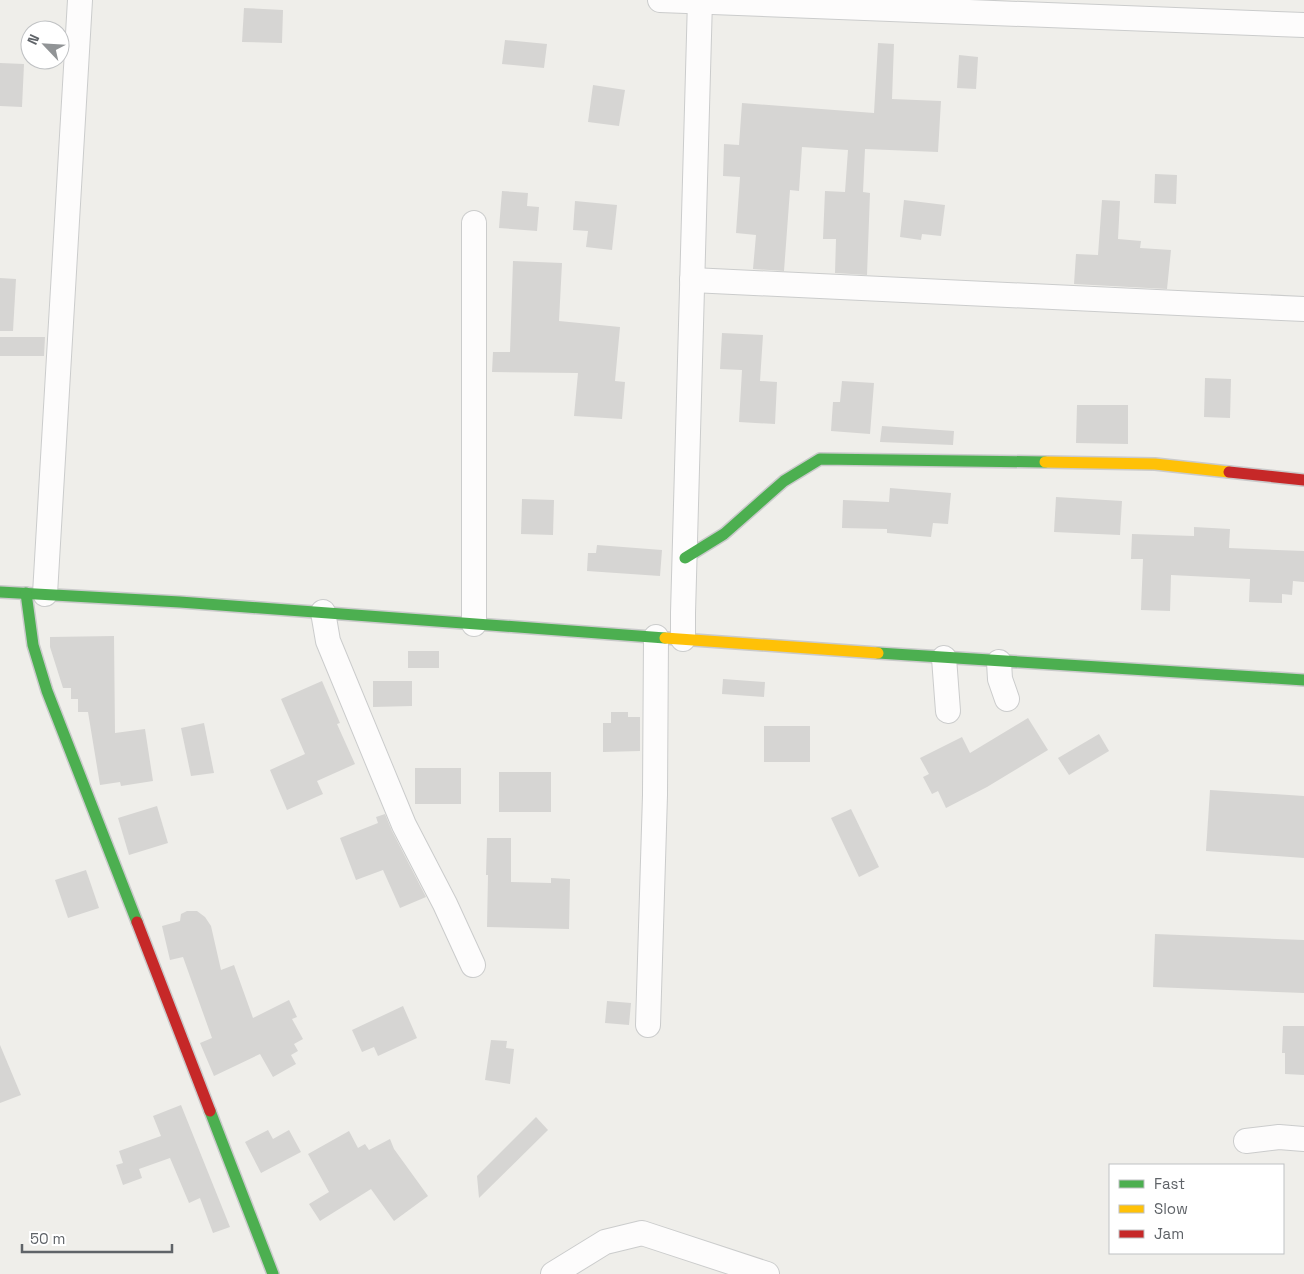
<svg xmlns="http://www.w3.org/2000/svg" width="1304" height="1274" font-family="'Space Grotesk',sans-serif">
  <style>
    .building { fill: #d6d5d3 }
    .lines { fill: none; stroke-linecap: round; stroke-linejoin: round }
    .street-casing { stroke: #cbcccc; stroke-width: 26 }
    .fast-casing { stroke: #cacacb; stroke-width: 14 }
    .slow-casing { stroke: #cacacb; stroke-width: 14 }
    .jam-casing { stroke: #cacacb; stroke-width: 14 }
    .street { stroke: #fdfcfc; stroke-width: 24 }
    .fast { stroke: #4caf50; stroke-width: 11 }
    .slow { stroke: #ffc107; stroke-width: 11 }
    .jam { stroke: #c62828; stroke-width: 11 }
  </style>
  <rect width="100%" height="100%" fill="#efeeea"/>
  <!-- building -->
  <g class="building">
    <path d="M 244,8 L 283,10 L 282,43 L 242,42 Z"/>
    <path d="M 505,40 L 547,44 L 544,68 L 502,64 Z"/>
    <path d="M 878,43 L 894,44 L 892,99 L 941,101 L 938,152 L 865,149 L 863,192 L 870,193 L 867,275 L 835,273 L 836,239 L 823,239 L 825,191 L 845,192 L 848,150 L 802,147 L 799,191 L 790,190 L 784,271 L 753,269 L 756,235 L 736,233 L 740,177 L 723,176 L 724,144 L 739,145 L 742,103 L 874,113 Z"/>
    <path d="M 959,55 L 978,57 L 976,89 L 957,88 Z"/>
    <path d="M 0,63 L 24,64 L 22,107 L 0,106 Z"/>
    <path d="M 593,85 L 625,90 L 619,126 L 588,122 Z"/>
    <path d="M 1155,174 L 1177,175 L 1176,204 L 1154,203 Z"/>
    <path d="M 502,191 L 528,193 L 527,206 L 539,207 L 537,231 L 499,228 Z"/>
    <path d="M 904,200 L 945,205 L 941,236 L 922,234 L 921,240 L 900,237 Z"/>
    <path d="M 1102,200 L 1120,201 L 1118,239 L 1141,241 L 1140,248 L 1171,250 L 1167,289 L 1074,284 L 1076,254 L 1098,255 Z"/>
    <path d="M 575,201 L 617,205 L 612,250 L 586,247 L 588,231 L 573,230 Z"/>
    <path d="M 513,261 L 562,263 L 559,321 L 620,327 L 615,381 L 625,382 L 622,419 L 574,416 L 578,373 L 492,372 L 493,352 L 510,352 Z"/>
    <path d="M 0,278 L 16,279 L 13,331 L 0,331 Z"/>
    <path d="M 722,333 L 763,335 L 760,381 L 777,382 L 775,424 L 739,422 L 742,370 L 720,369 Z"/>
    <path d="M 0,337 L 45,337 L 44,356 L 0,356 Z"/>
    <path d="M 1205,378 L 1231,379 L 1230,418 L 1204,417 Z"/>
    <path d="M 842,381 L 874,383 L 870,434 L 831,431 L 833,402 L 840,402 Z"/>
    <path d="M 1077,405 L 1128,405 L 1128,444 L 1076,443 Z"/>
    <path d="M 882,426 L 954,431 L 953,445 L 880,442 Z"/>
    <path d="M 890,488 L 951,493 L 948,524 L 933,523 L 931,537 L 887,533 L 887,529 L 842,528 L 843,500 L 889,502 Z"/>
    <path d="M 1056,497 L 1122,501 L 1120,535 L 1054,532 Z"/>
    <path d="M 522,499 L 554,500 L 553,535 L 521,534 Z"/>
    <path d="M 1194,527 L 1230,529 L 1229,548 L 1304,551 L 1304,582 L 1293,581 L 1292,595 L 1282,594 L 1282,603 L 1249,602 L 1250,579 L 1171,575 L 1170,611 L 1141,610 L 1143,559 L 1131,559 L 1132,534 L 1194,536 Z"/>
    <path d="M 597,545 L 662,550 L 660,576 L 587,571 L 588,553 L 596,553 Z"/>
    <path d="M 114,636 L 115,733 L 145,729 L 153,781 L 121,786 L 120,782 L 100,785 L 88,712 L 78,712 L 78,699 L 71,699 L 71,688 L 63,688 L 50,647 L 50,637 Z"/>
    <rect x="408" y="651" width="31" height="17"/>
    <path d="M 723,679 L 765,682 L 764,697 L 722,694 Z"/>
    <path d="M 322,681 L 340,723 L 337,724 L 355,764 L 317,781 L 323,794 L 287,810 L 270,770 L 305,754 L 281,699 Z"/>
    <path d="M 373,681 L 412,681 L 412,706 L 373,707 Z"/>
    <path d="M 611,712 L 628,712 L 628,717 L 640,717 L 640,751 L 603,752 L 603,723 L 611,723 Z"/>
    <path d="M 1028,718 L 1048,750 L 987,787 L 946,808 L 938,791 L 932,794 L 923,777 L 929,774 L 920,758 L 962,737 L 970,753 Z"/>
    <path d="M 204,723 L 214,773 L 191,776 L 181,728 Z"/>
    <rect x="764" y="726" width="46" height="36"/>
    <path d="M 1099,734 L 1109,751 L 1069,775 L 1058,758 Z"/>
    <rect x="415" y="768" width="46" height="36"/>
    <rect x="499" y="772" width="52" height="40"/>
    <path d="M 1210,790 L 1304,796 L 1304,858 L 1206,851 Z"/>
    <path d="M 157,806 L 168,843 L 129,855 L 118,818 Z"/>
    <path d="M 851,809 L 879,867 L 859,877 L 831,818 Z"/>
    <path d="M 385,814 L 392,831 L 426,897 L 400,908 L 383,870 L 356,880 L 340,838 L 378,823 L 376,817 Z"/>
    <path d="M 487,838 L 511,838 L 511,882 L 551,883 L 551,878 L 570,879 L 569,929 L 487,927 L 488,875 L 486,875 Z"/>
    <path d="M 86,870 L 99,908 L 68,918 L 55,880 Z"/>
    <path d="M 187,911 L 197,911 L 205,917 L 211,926 L 221,970 L 234,965 L 253,1018 L 289,1000 L 297,1017 L 292,1019 L 303,1039 L 294,1044 L 298,1051 L 291,1055 L 296,1064 L 273,1077 L 260,1054 L 214,1076 L 200,1043 L 212,1038 L 183,957 L 170,960 L 162,926 L 180,921 L 181,914 Z"/>
    <path d="M 1155,934 L 1304,940 L 1304,993 L 1153,987 Z"/>
    <path d="M 607,1001 L 631,1003 L 629,1025 L 605,1023 Z"/>
    <path d="M 403,1006 L 417,1038 L 378,1056 L 374,1047 L 362,1052 L 352,1030 Z"/>
    <path d="M 1283,1026 L 1304,1026 L 1304,1075 L 1285,1074 L 1285,1053 L 1282,1053 Z"/>
    <path d="M 491,1040 L 507,1041 L 506,1048 L 514,1049 L 510,1084 L 485,1080 Z"/>
    <path d="M 0,1045 L 21,1095 L 0,1103 Z"/>
    <path d="M 181,1105 L 230,1227 L 213,1233 L 200,1198 L 189,1203 L 170,1158 L 139,1169 L 142,1178 L 123,1185 L 116,1165 L 123,1163 L 119,1151 L 161,1136 L 153,1116 Z"/>
    <path d="M 536,1117 L 548,1130 L 479,1198 L 477,1176 Z"/>
    <path d="M 268,1130 L 273,1139 L 289,1130 L 301,1152 L 261,1173 L 245,1142 Z"/>
    <path d="M 349,1131 L 358,1148 L 365,1144 L 369,1150 L 390,1139 L 394,1149 L 428,1196 L 394,1221 L 371,1189 L 320,1221 L 309,1204 L 329,1192 L 308,1154 Z"/>
  </g>
  <g class="lines">
    <!-- street casing -->
    <g class="street-casing">
      <g id="street">
        <path d="M 660,0 L 1304,25"/>
        <path d="M 692,280 L 1304,309"/>
        <path d="M 45,594 L 80,0"/>
        <path d="M 323,612 L 328,641 L 404,825 L 445,904 L 473,965"/>
        <path d="M 474,624 L 474,223"/>
        <path d="M 683,639 L 683,613 L 700,0"/>
        <path d="M 944,658 L 948,711"/>
        <path d="M 999,662 L 1000,679 L 1007,699"/>
        <path d="M 648,1025 L 655,795 L 656,637"/>
        <path d="M 1246,1141 L 1279,1137 L 1304,1139"/>
        <path d="M 553,1274 L 605,1242 L 642,1233 L 767,1274"/>
      </g>
    </g>
    <!-- fast casing -->
    <g class="fast-casing">
      <g id="fast">
        <path d="M 685,558 L 724,534 L 784,481 L 820,459 L 1045,462"/>
        <path d="M 0,592 L 180,602 L 665,638"/>
        <path d="M 26,593 L 33,645 L 47,691 L 137,922"/>
        <path d="M 878,653 L 1304,680"/>
        <path d="M 210,1111 L 273,1274"/>
      </g>
    </g>
    <!-- slow casing -->
    <g class="slow-casing">
      <g id="slow">
        <path d="M 1045,462 L 1155,464 L 1229,472"/>
        <path d="M 665,638 L 878,653"/>
      </g>
    </g>
    <!-- jam casing -->
    <g class="jam-casing">
      <g id="jam">
        <path d="M 1229,472 L 1304,480"/>
        <path d="M 137,922 L 210,1111"/>
      </g>
    </g>
    <!-- street -->
    <use href="#street" class="street"/>
    <!-- fast -->
    <use href="#fast" class="fast"/>
    <!-- slow -->
    <use href="#slow" class="slow"/>
    <!-- jam -->
    <use href="#jam" class="jam"/>
  </g>
  <!-- legend -->
  <rect x="1109" y="1164" width="175" height="90" fill="#ffffff" stroke="#bfc1c3"/>
  <rect x="1119" y="1180" width="25" height="8" fill="#4caf50" stroke="#bfc1c3"/>
  <text x="1154" y="1189" font-size="15" fill="#5f6368">Fast</text>
  <rect x="1119" y="1205" width="25" height="8" fill="#ffc107" stroke="#bfc1c3"/>
  <text x="1154" y="1214" font-size="15" fill="#5f6368">Slow</text>
  <rect x="1119" y="1230" width="25" height="8" fill="#c62828" stroke="#bfc1c3"/>
  <text x="1154" y="1239" font-size="15" fill="#5f6368">Jam</text>
  <!-- north arrow -->
  <g transform="translate(45 45) rotate(295)"><circle r="24" fill="#ffffff" stroke="#bfc1c3"/>
  <path d="M0-4L9 19L0 12L-9 19Z" fill="#919496"/>
  <text y="-8" font-size="14" font-weight="bold" text-anchor="middle" fill="#5f6368">N</text>
  </g>
  <!-- scale -->
  <path d="M22 1244v8h150v-8" fill="none" stroke="#5f6368" stroke-width="2.5"/>
  <text x="30" y="1244" font-size="15" fill="#5f6368" stroke="#ffffff" stroke-width="4" paint-order="stroke">50 m</text>
</svg>
